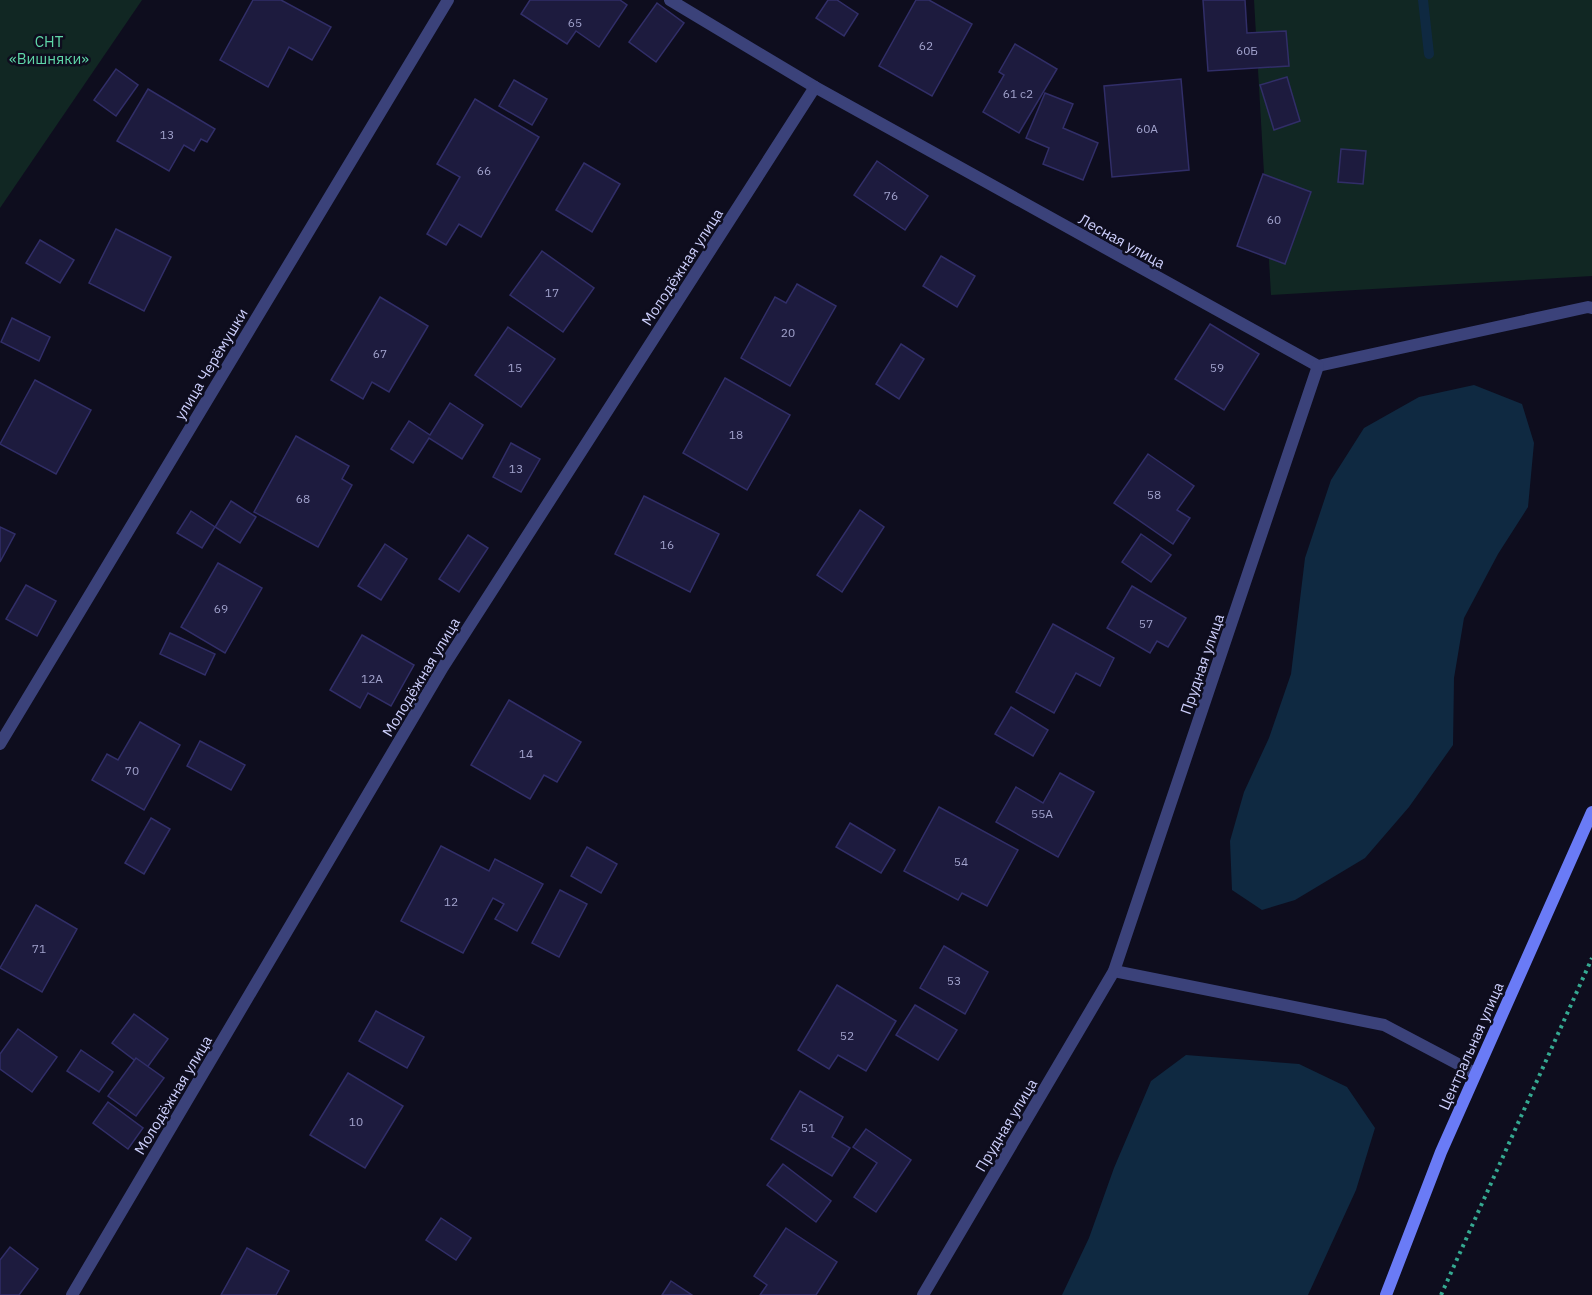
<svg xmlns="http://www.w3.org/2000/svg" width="1592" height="1295" font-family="'IBM Plex Sans',sans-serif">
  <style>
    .green { fill: #112723 }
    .water { fill: #0f2941 }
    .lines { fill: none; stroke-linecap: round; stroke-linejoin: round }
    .stream { stroke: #0f2941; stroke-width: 10 }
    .building { fill: #1d1b3e; stroke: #312e68; stroke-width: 1.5 }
    .path { stroke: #35a991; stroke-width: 4; stroke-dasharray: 3 4.5; stroke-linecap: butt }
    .lane { stroke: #3b427a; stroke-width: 12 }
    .street { stroke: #3b427a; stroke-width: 12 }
    .secondary { stroke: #6a7bf6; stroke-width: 12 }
    .labels { text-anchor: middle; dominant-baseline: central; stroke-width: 5; stroke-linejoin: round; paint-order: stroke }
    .number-label { font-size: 12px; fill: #a1a2cc }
    .park-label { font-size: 15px; fill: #5fd6a8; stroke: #0e0d1e }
    .street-label { font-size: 15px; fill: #cdcffc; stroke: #0e0d1e }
  </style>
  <rect width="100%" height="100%" fill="#0e0d1e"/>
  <!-- green -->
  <g class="green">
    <path d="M 0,0 L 142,0 L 0,208 Z"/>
    <path d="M 1254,0 L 1592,0 L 1592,276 L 1271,295 Z"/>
  </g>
  <!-- water -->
  <g class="water">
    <path d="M 1474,385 L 1522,404 L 1534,443 L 1528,507 L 1498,554 L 1464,618 L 1454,678 L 1453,745 L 1409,807 L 1365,858 L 1295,900 L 1262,910 L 1232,890 L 1230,841 L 1244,792 L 1269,738 L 1291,674 L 1305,558 L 1331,480 L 1364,428 L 1419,397 Z"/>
    <path d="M 1186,1055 L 1299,1064 L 1347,1087 L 1375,1128 L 1356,1190 L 1308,1295 L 1062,1295 L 1089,1238 L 1114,1168 L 1151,1081 Z"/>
  </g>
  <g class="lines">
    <!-- stream -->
    <path class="stream" d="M 1423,0 L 1429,54"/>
  </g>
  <!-- building -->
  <g class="building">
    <path d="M 253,0 L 281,0 L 331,27 L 312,60 L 289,47 L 268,87 L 220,60 Z"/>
    <path d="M 530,0 L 620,0 L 627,5 L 599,47 L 576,31 L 567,44 L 521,14 Z"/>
    <path d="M 828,0 L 837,0 L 858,14 L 844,36 L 816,18 Z"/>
    <path d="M 916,0 L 929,0 L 972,24 L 932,96 L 879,66 Z"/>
    <path d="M 1203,0 L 1245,0 L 1247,33 L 1286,31 L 1289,66 L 1208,71 Z"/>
    <path d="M 657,3 L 684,23 L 656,62 L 629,42 Z"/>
    <path d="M 1015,44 L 1057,69 L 1019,133 L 983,112 L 1004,75 L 999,72 Z"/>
    <path d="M 116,69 L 138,85 L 116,116 L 94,100 Z"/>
    <path d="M 1287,77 L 1300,121 L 1274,130 L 1260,85 Z"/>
    <path d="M 1181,79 L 1189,170 L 1112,177 L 1104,86 Z"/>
    <path d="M 514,80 L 547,99 L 532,125 L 499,106 Z"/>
    <path d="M 148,89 L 215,129 L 207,142 L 201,139 L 194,151 L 184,145 L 169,171 L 117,141 Z"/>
    <path d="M 1045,93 L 1073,104 L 1063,128 L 1098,143 L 1083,180 L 1043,164 L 1049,148 L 1026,138 Z"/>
    <path d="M 475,99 L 539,137 L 481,237 L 459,224 L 446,245 L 427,234 L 460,177 L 437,164 Z"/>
    <path d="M 1341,149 L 1366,151 L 1363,184 L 1338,182 Z"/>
    <path d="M 877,161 L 928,196 L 905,230 L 854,195 Z"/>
    <path d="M 584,163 L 620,184 L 592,232 L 556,210 Z"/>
    <path d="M 1263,174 L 1311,192 L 1285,264 L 1237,246 Z"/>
    <path d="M 116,229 L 171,257 L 144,311 L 89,283 Z"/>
    <path d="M 40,240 L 74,260 L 60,283 L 26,263 Z"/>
    <path d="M 542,251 L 594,288 L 563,332 L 510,295 Z"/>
    <path d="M 941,256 L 975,276 L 957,307 L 923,286 Z"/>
    <path d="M 797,284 L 836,306 L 790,386 L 741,358 L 775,297 L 786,303 Z"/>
    <path d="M 380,297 L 428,326 L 389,392 L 372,382 L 363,399 L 331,380 Z"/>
    <path d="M 12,318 L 50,337 L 39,361 L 1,342 Z"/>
    <path d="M 1210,324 L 1259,354 L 1224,410 L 1175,379 Z"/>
    <path d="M 508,327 L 555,359 L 521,407 L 475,375 Z"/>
    <path d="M 901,344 L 924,359 L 899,399 L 876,384 Z"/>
    <path d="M 725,378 L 790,415 L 747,490 L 683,453 Z"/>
    <path d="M 35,380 L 91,410 L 56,474 L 0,444 Z"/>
    <path d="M 450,403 L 483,425 L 462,459 L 429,438 L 413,463 L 391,449 L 409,421 L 430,435 Z"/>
    <path d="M 296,436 L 349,466 L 342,479 L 352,485 L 318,547 L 254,512 Z"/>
    <path d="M 511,443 L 540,459 L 521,492 L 493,477 Z"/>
    <path d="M 1148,454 L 1194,486 L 1177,510 L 1190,518 L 1173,544 L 1114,503 Z"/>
    <path d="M 644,496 L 719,534 L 690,592 L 615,554 Z"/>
    <path d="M 231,501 L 256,517 L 240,543 L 215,527 Z"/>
    <path d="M 860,510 L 884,527 L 842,592 L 817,575 Z"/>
    <path d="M 191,511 L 215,527 L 202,548 L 177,533 Z"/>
    <path d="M 0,527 L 15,534 L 0,562 Z"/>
    <path d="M 1141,534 L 1171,555 L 1151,582 L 1122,562 Z"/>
    <path d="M 468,535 L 488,548 L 459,592 L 439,579 Z"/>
    <path d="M 385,544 L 407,559 L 381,600 L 358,586 Z"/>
    <path d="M 218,563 L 262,588 L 225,653 L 181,627 Z"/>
    <path d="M 26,585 L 56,601 L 37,636 L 6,619 Z"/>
    <path d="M 1132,586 L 1186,618 L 1168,647 L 1157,641 L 1150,653 L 1107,628 Z"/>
    <path d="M 1053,624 L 1114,658 L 1100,686 L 1076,673 L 1054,713 L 1016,692 Z"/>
    <path d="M 170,633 L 215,654 L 205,675 L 160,654 Z"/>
    <path d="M 362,635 L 414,665 L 391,706 L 368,693 L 360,708 L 330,690 Z"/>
    <path d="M 509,700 L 581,742 L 557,782 L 544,775 L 530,799 L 471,765 Z"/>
    <path d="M 1011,707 L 1048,730 L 1033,756 L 995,734 Z"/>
    <path d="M 140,722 L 180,745 L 144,810 L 92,780 L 107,754 L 118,760 Z"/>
    <path d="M 200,741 L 245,765 L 231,790 L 187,766 Z"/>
    <path d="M 1060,773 L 1094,792 L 1058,857 L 996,822 L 1016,787 L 1043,803 Z"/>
    <path d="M 939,807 L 1018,850 L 987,906 L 962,893 L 958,900 L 904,871 Z"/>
    <path d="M 151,818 L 170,829 L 144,874 L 125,863 Z"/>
    <path d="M 850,823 L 895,850 L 881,873 L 836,847 Z"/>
    <path d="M 441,846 L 489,871 L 495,859 L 543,884 L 517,931 L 495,919 L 504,904 L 493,898 L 463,953 L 401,921 Z"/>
    <path d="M 587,847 L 617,864 L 601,893 L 571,876 Z"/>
    <path d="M 560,890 L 587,904 L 559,957 L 532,943 Z"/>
    <path d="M 36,905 L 77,929 L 42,992 L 0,968 Z"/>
    <path d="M 944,946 L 988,972 L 965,1014 L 920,988 Z"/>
    <path d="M 837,985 L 896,1021 L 866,1071 L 838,1055 L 829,1069 L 798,1050 Z"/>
    <path d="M 915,1005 L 957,1030 L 938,1060 L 896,1035 Z"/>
    <path d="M 376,1011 L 424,1037 L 407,1068 L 359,1041 Z"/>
    <path d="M 134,1014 L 168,1039 L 146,1069 L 112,1043 Z"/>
    <path d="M 18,1029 L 57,1057 L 32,1092 L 0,1069 L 0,1054 Z"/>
    <path d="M 81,1050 L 113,1072 L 99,1092 L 67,1071 Z"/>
    <path d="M 136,1058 L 164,1078 L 136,1116 L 108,1096 Z"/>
    <path d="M 348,1073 L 403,1106 L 365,1168 L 310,1135 Z"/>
    <path d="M 800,1091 L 843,1117 L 832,1137 L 850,1148 L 832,1176 L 771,1139 Z"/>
    <path d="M 108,1102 L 143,1128 L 128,1149 L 93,1123 Z"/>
    <path d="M 866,1129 L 911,1160 L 876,1212 L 854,1197 L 877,1163 L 853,1147 Z"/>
    <path d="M 783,1164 L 831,1201 L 816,1222 L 767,1185 Z"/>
    <path d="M 441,1218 L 471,1238 L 456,1260 L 426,1240 Z"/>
    <path d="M 786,1228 L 837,1262 L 816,1295 L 760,1295 L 767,1285 L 754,1276 Z"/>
    <path d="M 10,1247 L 38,1269 L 19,1295 L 0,1295 L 0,1260 Z"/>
    <path d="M 247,1248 L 289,1271 L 276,1295 L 221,1295 Z"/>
    <path d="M 671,1281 L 692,1295 L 662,1295 Z"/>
  </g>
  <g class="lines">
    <!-- path -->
    <path class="path" d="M 1441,1295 L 1592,958"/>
    <!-- lane -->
    <path class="lane" d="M 1114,971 L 1384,1025 L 1475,1073"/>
    <!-- street -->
    <g class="street">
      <path d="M 670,0 L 815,87 L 1318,366 L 1588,307 L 1592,308"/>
      <path d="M 0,744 L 448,0"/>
      <path d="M 72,1295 L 443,667 L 815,87"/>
      <path d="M 923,1295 L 1114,971 L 1318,366"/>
    </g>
    <!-- secondary -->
    <path class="secondary" d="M 1386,1295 L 1441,1152 L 1592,812"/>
  </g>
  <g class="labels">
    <!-- number labels -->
    <g class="number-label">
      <text x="575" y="22">65</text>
      <text x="926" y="45">62</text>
      <text x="1247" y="50">60Б</text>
      <text x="1018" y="93">61 с2</text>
      <text x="1147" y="128">60А</text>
      <text x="167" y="134">13</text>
      <text x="484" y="170">66</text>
      <text x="891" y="195">76</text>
      <text x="1274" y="219">60</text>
      <text x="552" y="292">17</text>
      <text x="788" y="332">20</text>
      <text x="380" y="353">67</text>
      <text x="515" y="367">15</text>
      <text x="1217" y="367">59</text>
      <text x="736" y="434">18</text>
      <text x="516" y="468">13</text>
      <text x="1154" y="494">58</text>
      <text x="303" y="498">68</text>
      <text x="667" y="544">16</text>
      <text x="221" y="608">69</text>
      <text x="1146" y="623">57</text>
      <text x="372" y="678">12А</text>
      <text x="526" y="753">14</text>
      <text x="132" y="770">70</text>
      <text x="1042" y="813">55А</text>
      <text x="961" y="861">54</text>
      <text x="451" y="901">12</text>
      <text x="39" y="948">71</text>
      <text x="954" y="980">53</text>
      <text x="847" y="1035">52</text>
      <text x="356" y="1121">10</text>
      <text x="808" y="1127">51</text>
    </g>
    <!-- park labels -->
    <g class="park-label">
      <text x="49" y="41">СНТ<tspan x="49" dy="17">«Вишняки»</tspan></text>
    </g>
    <!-- street labels -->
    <g class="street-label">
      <text transform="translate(1122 241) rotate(29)">Лесная улица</text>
      <text transform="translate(682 267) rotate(-57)">Молодёжная улица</text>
      <text transform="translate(211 364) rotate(-59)">улица Черёмушки</text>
      <text transform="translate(1202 664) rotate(-71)">Прудная улица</text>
      <text transform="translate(421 677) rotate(-59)">Молодёжная улица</text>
      <text transform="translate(1471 1046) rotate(-66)">Центральная улица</text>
      <text transform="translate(173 1095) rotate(-59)">Молодёжная улица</text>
      <text transform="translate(1006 1125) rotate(-59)">Прудная улица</text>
    </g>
  </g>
</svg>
